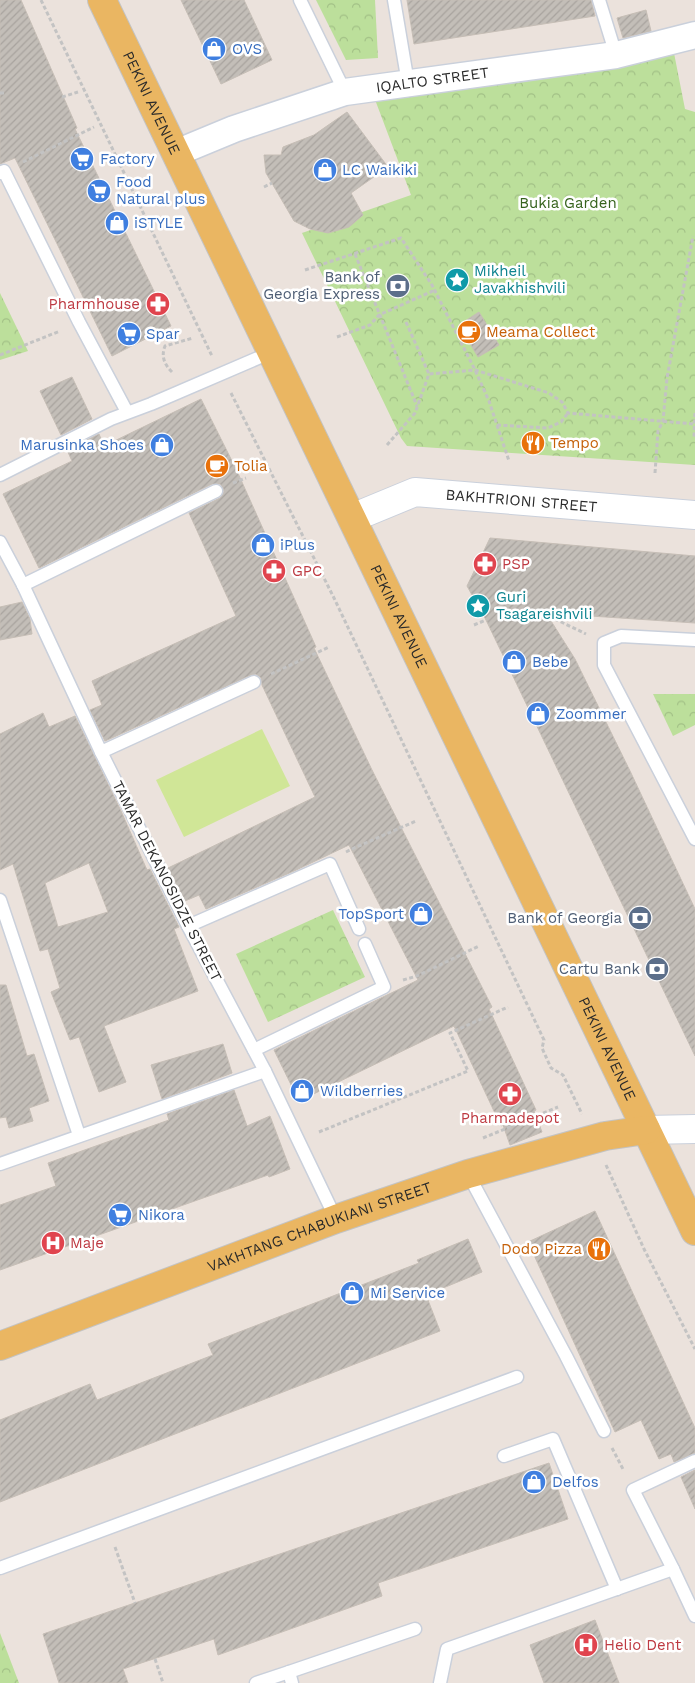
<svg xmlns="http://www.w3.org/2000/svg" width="695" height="1683" font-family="'Work Sans',sans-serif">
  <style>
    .forest { fill: url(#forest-crowns) }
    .pitch { fill: #d0e697 }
    .building { fill: url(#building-hatch); stroke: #c6beb6; fill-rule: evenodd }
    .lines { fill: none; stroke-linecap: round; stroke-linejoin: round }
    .lane-casing { stroke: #cad0db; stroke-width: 15 }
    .street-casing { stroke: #cad0db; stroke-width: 29 }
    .secondary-casing { stroke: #cad0db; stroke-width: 30 }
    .primary-casing { stroke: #c3c3c3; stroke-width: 30 }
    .path { stroke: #c3c3c3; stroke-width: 3; stroke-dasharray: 4 2.5; stroke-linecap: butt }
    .lane { stroke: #fff; stroke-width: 12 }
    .street { stroke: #fff; stroke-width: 26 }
    .secondary { stroke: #fff; stroke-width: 28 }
    .primary { stroke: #eab662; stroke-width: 28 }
    .labels { text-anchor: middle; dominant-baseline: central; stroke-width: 5; stroke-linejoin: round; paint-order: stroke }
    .shop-label { font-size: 15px; fill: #366cbe; stroke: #fff; text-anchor: start }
    .street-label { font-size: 15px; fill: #2a2a2a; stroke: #fff }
    .park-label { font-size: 15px; fill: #36631d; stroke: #fff }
    .culture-label { font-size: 15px; fill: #0d838f; stroke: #fff; text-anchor: start }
    .service-label { font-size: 15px; fill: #4e5e75; stroke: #fff; text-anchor: end }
    .health-label { font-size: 15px; fill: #be3a42; stroke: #fff; text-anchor: start }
    .food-label { font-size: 15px; fill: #c56008; stroke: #fff; text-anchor: start }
  </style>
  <defs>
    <pattern id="forest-crowns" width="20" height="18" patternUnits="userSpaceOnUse" patternTransform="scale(1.25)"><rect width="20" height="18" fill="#bcdf9b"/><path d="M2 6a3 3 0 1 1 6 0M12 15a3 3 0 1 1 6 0" fill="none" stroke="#a2c086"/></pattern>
    <pattern id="building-hatch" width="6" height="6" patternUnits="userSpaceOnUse" patternTransform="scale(1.25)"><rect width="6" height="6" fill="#c3beb8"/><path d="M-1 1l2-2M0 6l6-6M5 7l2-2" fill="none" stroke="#a8a39e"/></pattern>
  </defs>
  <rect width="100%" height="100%" fill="#ebe2dc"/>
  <!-- forest -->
  <g class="forest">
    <path d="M 316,0 L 375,0 L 378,58 L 346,60 Z"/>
    <path d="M 674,53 L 685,109 L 695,112 L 695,465 L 407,446 L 401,438 L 302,233 L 411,195 L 374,97 L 593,72 Z"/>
    <path d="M 0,293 L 28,351 L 0,360 Z"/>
    <path d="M 653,694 L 695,694 L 695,725 L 673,736 Z"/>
    <path d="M 333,910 L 365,977 L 268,1022 L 236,954 Z"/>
    <path d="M 0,1633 L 19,1683 L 0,1683 Z"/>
  </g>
  <!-- pitch -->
  <path class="pitch" d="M 262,729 L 290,786 L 184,837 L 156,780 Z"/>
  <!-- building -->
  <g class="building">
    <path d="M 0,0 L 21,0 L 77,128 L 75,129 L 171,326 L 112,356 L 15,158 L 0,164 Z"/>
    <path d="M 181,0 L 244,0 L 272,60 L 221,84 Z"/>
    <path d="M 407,0 L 591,0 L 595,16 L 414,44 Z"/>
    <path d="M 646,10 L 651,31 L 623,38 L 617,18 Z"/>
    <path d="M 347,112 L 388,167 L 351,193 L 363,215 L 349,227 L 328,233 L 310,229 L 294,221 L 266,173 L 264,155 L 281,155 L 283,147 L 314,135 Z"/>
    <path d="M 479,312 L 499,345 L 478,357 L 459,325 Z"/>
    <path d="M 72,377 L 92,419 L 61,435 L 40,391 Z"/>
    <path d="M 201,399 L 237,471 L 316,647 L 314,648 L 372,770 L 492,1007 L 489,1009 L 536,1110 L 534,1111 L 542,1132 L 510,1145 L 503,1125 L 501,1126 L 454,1026 L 299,1101 L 274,1050 L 418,980 L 349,845 L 294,871 L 206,909 L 199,895 L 185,901 L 168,868 L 315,797 L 262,685 L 261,678 L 256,674 L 251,675 L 105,741 L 90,710 L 102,705 L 92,681 L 236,616 L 189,513 L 220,498 L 224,492 L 223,488 L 220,484 L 212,484 L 39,568 L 3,494 L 72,461 L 67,450 L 99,434 L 104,446 Z"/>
    <path d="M 490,538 L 695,556 L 695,623 L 546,613 L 575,659 L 631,773 L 695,909 L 695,1056 L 486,620 L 467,586 Z"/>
    <path d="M 22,602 L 30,619 L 32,634 L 0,640 L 0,607 Z"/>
    <path d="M 43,713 L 49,727 L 75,716 L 121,811 L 147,870 L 150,869 L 179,927 L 174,929 L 198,991 L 104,1026 L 126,1082 L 99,1092 L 79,1037 L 70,1040 L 51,992 L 60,988 L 48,949 L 40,951 L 13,864 L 0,870 L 0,734 ZM 89,863 L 108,912 L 58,927 L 45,883 Z"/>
    <path d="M 0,985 L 6,985 L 27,1056 L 34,1054 L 49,1101 L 29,1108 L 33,1121 L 9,1128 L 6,1117 L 0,1118 Z"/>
    <path d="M 223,1044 L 232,1073 L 162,1099 L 151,1065 Z"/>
    <path d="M 234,1090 L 247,1126 L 270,1116 L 290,1169 L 269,1177 L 268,1175 L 0,1270 L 0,1205 L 56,1186 L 48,1163 L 169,1120 L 167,1114 Z"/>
    <path d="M 595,1211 L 695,1428 L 695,1453 L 674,1462 L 671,1454 L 659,1459 L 641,1420 L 615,1432 L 528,1242 Z"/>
    <path d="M 468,1239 L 482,1272 L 426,1295 L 440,1331 L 0,1502 L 0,1420 L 90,1384 L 97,1400 L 213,1355 L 208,1344 L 419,1263 L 417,1260 Z"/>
    <path d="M 549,1463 L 568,1519 L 378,1583 L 382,1596 L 218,1655 L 214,1639 L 123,1669 L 128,1683 L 59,1683 L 43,1634 Z"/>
    <path d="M 695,1470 L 695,1509 L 681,1477 Z"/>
    <path d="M 595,1620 L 619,1683 L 544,1683 L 530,1645 Z"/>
  </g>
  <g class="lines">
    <!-- lane casing -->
    <g class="lane-casing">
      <g id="lane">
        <path d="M 300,0 L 345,92"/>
        <path d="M 394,0 L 408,83"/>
        <path d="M 599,0 L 616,55"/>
        <path d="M 0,173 L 4,171 L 79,322 L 127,412"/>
        <path d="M 0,475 L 111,419 L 151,404 L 272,352"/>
        <path d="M 0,542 L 23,585 L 101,752 L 188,926 L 265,1071 L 336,1219"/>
        <path d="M 23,585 L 216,491"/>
        <path d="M 695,640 L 621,636 L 604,643 L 604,665 L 695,839"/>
        <path d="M 101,752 L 254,682"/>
        <path d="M 0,900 L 79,1135"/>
        <path d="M 188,926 L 330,864 L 359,929"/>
        <path d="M 254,1050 L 384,987 L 365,944"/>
        <path d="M 0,1164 L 265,1071"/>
        <path d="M 468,1174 L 566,1356 L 604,1431"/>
        <path d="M 504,1456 L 553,1439 L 617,1589"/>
        <path d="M 695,1461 L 633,1490 L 673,1569 L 695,1616"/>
        <path d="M 0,1568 L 517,1377"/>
        <path d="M 256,1683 L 289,1672"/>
        <path d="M 292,1683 L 289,1672 L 415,1629"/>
        <path d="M 440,1683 L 447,1649 L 673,1569"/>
      </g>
    </g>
    <!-- street casing -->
    <g class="street-casing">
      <g id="street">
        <path id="s1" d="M 176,153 L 234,129 L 345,92 L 616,55 L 695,35"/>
      </g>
    </g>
    <!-- secondary casing -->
    <g class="secondary-casing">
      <g id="secondary">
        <path id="s2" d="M 352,518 L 415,492 L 695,515"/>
        <path d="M 646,1130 L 695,1129"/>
      </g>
    </g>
    <!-- primary casing -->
    <g class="primary-casing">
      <g id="primary">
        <path id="s3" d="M 102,0 L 695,1231"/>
        <path id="s4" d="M 0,1346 L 336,1219 L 468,1174 L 605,1136 L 646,1130"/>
      </g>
    </g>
    <!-- path -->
    <g class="path">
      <path d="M 41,0 L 212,356"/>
      <path d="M 0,93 L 4,93"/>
      <path d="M 62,97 L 78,92"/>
      <path d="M 23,162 L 94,127"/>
      <path d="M 264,187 L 272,183"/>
      <path d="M 355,254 L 417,406"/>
      <path d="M 305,270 L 401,238 L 432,285 L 475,370 L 489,401 L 509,461"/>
      <path d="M 406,322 L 429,374"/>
      <path d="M 337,337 L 370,325 L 379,315 L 435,290"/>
      <path d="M 0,355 L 60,331"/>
      <path d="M 172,372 C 164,364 161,356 165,346 L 193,338"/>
      <path d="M 231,393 L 334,598 L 544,1040 L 542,1048 L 551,1068 L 563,1075 L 582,1114"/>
      <path d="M 695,413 L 694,438 L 695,438"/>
      <path d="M 497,425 L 548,428 L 561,422 L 568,413"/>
      <path d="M 387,445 L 415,413 L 429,374 L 475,370 L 549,393 L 562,402 L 568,413 L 694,424"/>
      <path d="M 655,473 L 658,431 L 663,421 L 667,378 L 693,236"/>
      <path d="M 233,483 L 246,478"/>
      <path d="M 549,616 L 586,634"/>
      <path d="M 474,625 L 486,620"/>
      <path d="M 271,674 L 329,647"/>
      <path d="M 346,852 L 352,849 L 416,821"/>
      <path d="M 403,980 L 417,976 L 479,946"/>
      <path d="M 319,1132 L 468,1071 L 450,1033 L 508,1007"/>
      <path d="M 483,1138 L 558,1107"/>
      <path d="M 606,1165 L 644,1249 L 695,1349"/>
      <path d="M 612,1448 L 624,1471"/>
      <path d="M 115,1547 L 135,1603"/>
      <path d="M 155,1659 L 163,1683"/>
    </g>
    <!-- lane -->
    <use href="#lane" class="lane"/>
    <!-- street -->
    <use href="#street" class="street"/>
    <!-- secondary -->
    <use href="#secondary" class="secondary"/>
    <!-- primary -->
    <use href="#primary" class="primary"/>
  </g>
  <!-- icons -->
  <defs>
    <g id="shop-disc" transform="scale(1.25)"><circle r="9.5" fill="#3f7fe0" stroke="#fff"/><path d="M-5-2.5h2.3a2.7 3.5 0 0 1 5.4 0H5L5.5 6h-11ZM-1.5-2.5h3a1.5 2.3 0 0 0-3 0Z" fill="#fff"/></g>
    <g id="supermarket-disc" transform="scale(1.25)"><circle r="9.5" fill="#3f7fe0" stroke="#fff"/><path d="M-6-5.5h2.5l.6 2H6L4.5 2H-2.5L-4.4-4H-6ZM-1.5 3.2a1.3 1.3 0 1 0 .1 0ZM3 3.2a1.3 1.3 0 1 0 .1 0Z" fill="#fff"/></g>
    <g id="sight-disc" transform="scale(1.25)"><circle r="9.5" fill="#0f9aa8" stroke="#fff"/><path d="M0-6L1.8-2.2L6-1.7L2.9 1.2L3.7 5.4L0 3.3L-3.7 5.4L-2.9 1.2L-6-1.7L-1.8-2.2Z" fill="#fff"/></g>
    <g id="bank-disc" transform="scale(1.25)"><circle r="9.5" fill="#5c6f8a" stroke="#fff"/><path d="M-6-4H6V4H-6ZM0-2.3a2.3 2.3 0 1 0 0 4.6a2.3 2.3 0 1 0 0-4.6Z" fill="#fff"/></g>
    <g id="pharmacy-disc" transform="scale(1.25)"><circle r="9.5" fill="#e0444e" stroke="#fff"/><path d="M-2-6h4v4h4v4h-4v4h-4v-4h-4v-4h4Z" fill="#fff"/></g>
    <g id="cafe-disc" transform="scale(1.25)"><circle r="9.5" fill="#e8710a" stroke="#fff"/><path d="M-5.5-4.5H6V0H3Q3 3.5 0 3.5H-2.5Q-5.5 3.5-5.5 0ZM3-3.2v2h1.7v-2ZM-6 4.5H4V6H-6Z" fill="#fff"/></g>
    <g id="restaurant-disc" transform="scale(1.25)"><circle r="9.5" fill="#e8710a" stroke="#fff"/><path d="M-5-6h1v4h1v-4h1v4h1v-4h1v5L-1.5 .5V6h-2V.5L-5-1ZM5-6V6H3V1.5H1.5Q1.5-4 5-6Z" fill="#fff"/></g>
    <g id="hospital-disc" transform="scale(1.25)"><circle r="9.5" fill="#e0444e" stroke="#fff"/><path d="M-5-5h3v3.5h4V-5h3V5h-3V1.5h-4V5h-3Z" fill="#fff"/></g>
  </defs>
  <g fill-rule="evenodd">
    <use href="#shop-disc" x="214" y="49"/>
    <use href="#supermarket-disc" x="82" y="159"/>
    <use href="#shop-disc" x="325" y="170"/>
    <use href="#supermarket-disc" x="99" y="191"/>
    <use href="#shop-disc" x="117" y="223"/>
    <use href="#sight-disc" x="457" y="280"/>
    <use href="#bank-disc" x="398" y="286"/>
    <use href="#pharmacy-disc" x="158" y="304"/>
    <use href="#cafe-disc" x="469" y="332"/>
    <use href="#supermarket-disc" x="129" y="334"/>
    <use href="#restaurant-disc" x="533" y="443"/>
    <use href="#shop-disc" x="162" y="445"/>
    <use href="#cafe-disc" x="217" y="466"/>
    <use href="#shop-disc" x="263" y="545"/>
    <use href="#pharmacy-disc" x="485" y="564"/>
    <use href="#pharmacy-disc" x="274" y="571"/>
    <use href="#sight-disc" x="478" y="606"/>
    <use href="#shop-disc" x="514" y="662"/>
    <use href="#shop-disc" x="538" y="714"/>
    <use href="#shop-disc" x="421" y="914"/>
    <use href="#bank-disc" x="640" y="918"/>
    <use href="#bank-disc" x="657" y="969"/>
    <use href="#shop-disc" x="302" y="1091"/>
    <use href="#pharmacy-disc" x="510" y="1094"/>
    <use href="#supermarket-disc" x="120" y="1215"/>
    <use href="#hospital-disc" x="53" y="1243"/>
    <use href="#restaurant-disc" x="599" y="1249"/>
    <use href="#shop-disc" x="352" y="1293"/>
    <use href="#shop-disc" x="534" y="1482"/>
    <use href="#hospital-disc" x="586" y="1645"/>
  </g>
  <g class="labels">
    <!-- shop labels -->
    <g class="shop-label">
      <text x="232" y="49">OVS</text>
      <text x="100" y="159">Factory</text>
      <text x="342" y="170">LC Waikiki</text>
      <text x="116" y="182">Food<tspan x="116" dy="17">Natural plus</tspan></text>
      <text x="134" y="223">iSTYLE</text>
      <text x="146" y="334">Spar</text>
      <text x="144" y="445" text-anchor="end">Marusinka Shoes</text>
      <text x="280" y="545">iPlus</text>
      <text x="532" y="662">Bebe</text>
      <text x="556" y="714">Zoommer</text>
      <text x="404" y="914" text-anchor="end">TopSport</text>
      <text x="320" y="1091">Wildberries</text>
      <text x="138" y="1215">Nikora</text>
      <text x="370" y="1293">Mi Service</text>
      <text x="552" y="1482">Delfos</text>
    </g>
    <!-- street labels -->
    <g class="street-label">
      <text stroke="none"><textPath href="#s1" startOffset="268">IQALTO STREET</textPath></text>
      <text stroke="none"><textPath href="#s3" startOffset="114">PEKINI AVENUE</textPath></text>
      <text stroke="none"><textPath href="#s2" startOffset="175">BAKHTRIONI STREET</textPath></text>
      <text stroke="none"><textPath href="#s3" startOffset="684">PEKINI AVENUE</textPath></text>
      <text transform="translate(167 881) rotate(63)">TAMAR DEKANOSIDZE STREET</text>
      <text stroke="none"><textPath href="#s3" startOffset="1164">PEKINI AVENUE</textPath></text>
      <text stroke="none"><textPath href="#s4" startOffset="341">VAKHTANG CHABUKIANI STREET</textPath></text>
    </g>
    <!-- park labels -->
    <g class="park-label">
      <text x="568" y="203">Bukia Garden</text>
    </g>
    <!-- culture labels -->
    <g class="culture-label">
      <text x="474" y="271">Mikheil<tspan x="474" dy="17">Javakhishvili</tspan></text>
      <text x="496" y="597">Guri<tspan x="496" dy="17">Tsagareishvili</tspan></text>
    </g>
    <!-- service labels -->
    <g class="service-label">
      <text x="380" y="277">Bank of<tspan x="380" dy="17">Georgia Express</tspan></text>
      <text x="622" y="918">Bank of Georgia</text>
      <text x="640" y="969">Cartu Bank</text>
    </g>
    <!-- health labels -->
    <g class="health-label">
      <text x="140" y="304" text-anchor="end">Pharmhouse</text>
      <text x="502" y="564">PSP</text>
      <text x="292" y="571">GPC</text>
      <text x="510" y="1118" text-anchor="middle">Pharmadepot</text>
      <text x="70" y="1243">Maje</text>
      <text x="604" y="1645">Helio Dent</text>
    </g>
    <!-- food labels -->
    <g class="food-label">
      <text x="486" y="332">Meama Collect</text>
      <text x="550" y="443">Tempo</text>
      <text x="234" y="466">Tolia</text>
      <text x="582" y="1249" text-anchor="end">Dodo Pizza</text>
    </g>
  </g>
</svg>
